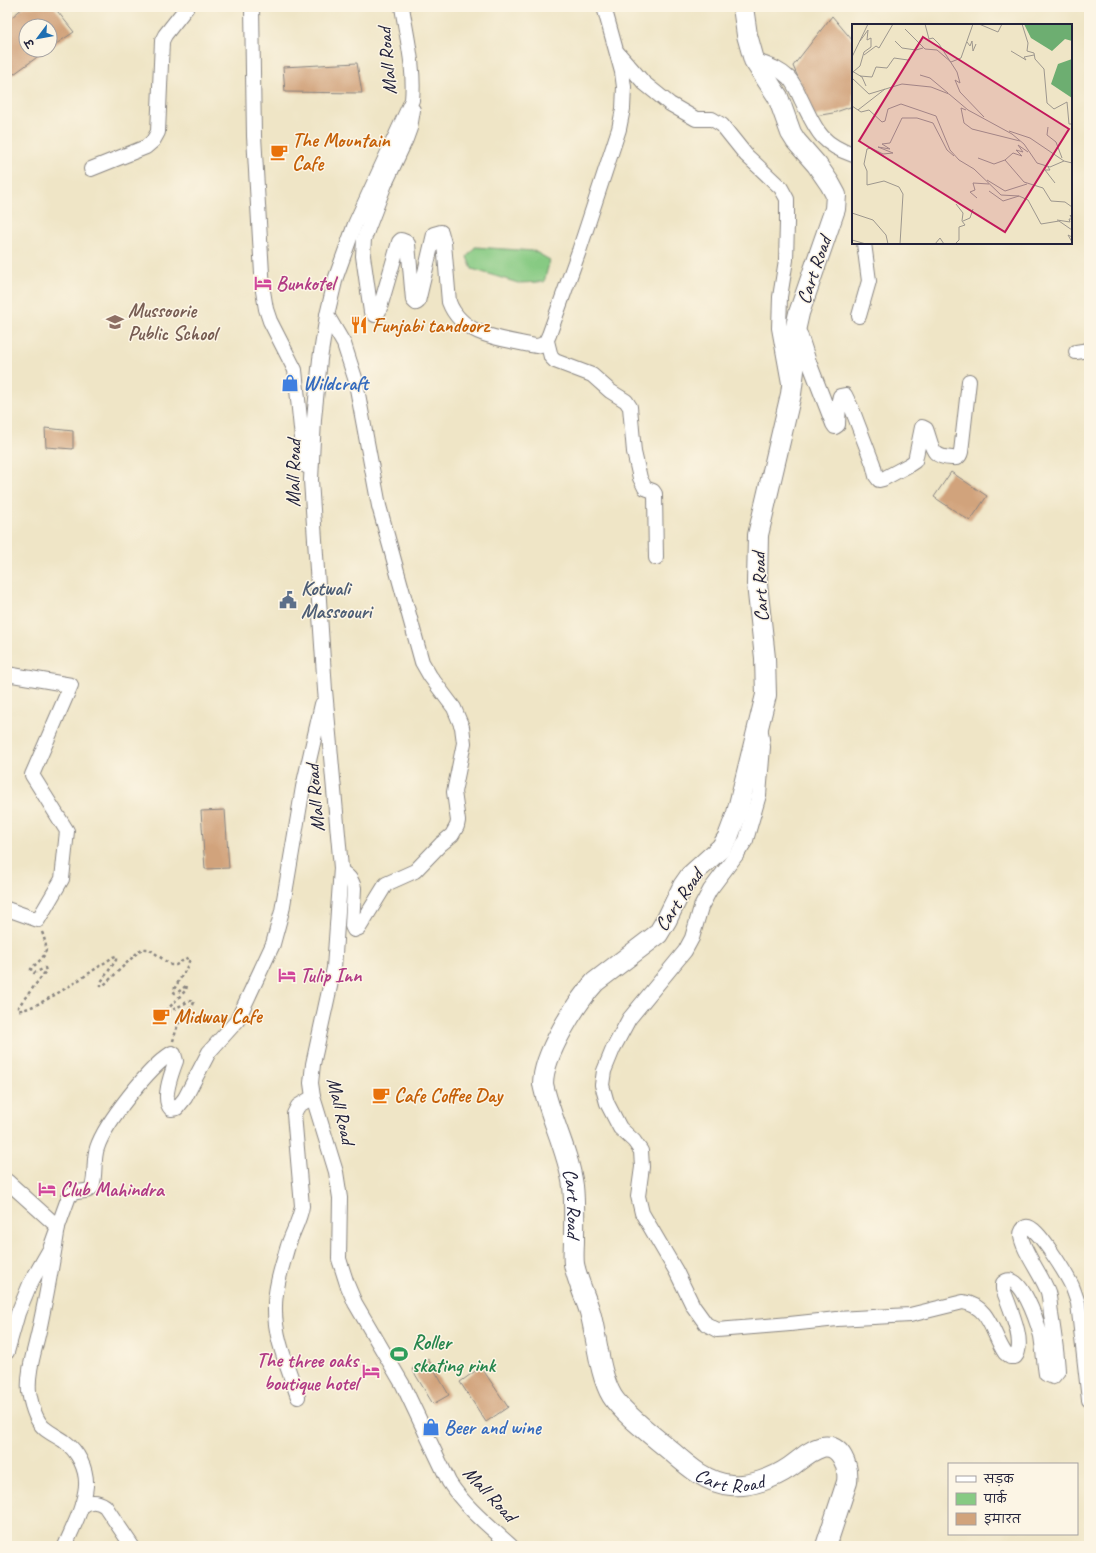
<svg xmlns="http://www.w3.org/2000/svg" width="1096" height="1553" font-family="Caveat,'Playpen Sans Deva',sans-serif">
  <style>
    .park { fill: #87ca83; stroke: #54765f }
    .building { fill: #d1a37c }
    .lines { fill: none; stroke-linecap: round; stroke-linejoin: round }
    .minor-casing { stroke: #888480; stroke-width: 16 }
    .highway-casing { stroke: #888480; stroke-width: 22 }
    .path { stroke: #888480; stroke-width: 2.5; stroke-dasharray: 3 3; stroke-linecap: butt }
    .minor { stroke: #fff; stroke-width: 14 }
    .highway { stroke: #fff; stroke-width: 20 }
    .labels { text-anchor: middle; dominant-baseline: central; stroke-width: 3; stroke-linejoin: round; paint-order: stroke }
    .street-label { font-size: 20px; fill: #22223b; stroke: #fcf5e5 }
    .food-label { font-size: 20px; font-weight: bold; fill: #c56008; stroke: #fcf5e5; text-anchor: start }
    .hotel-label { font-size: 20px; font-weight: bold; fill: #b23c85; stroke: #fcf5e5; text-anchor: start }
    .education-label { font-size: 20px; font-weight: bold; fill: #785e54; stroke: #fcf5e5; text-anchor: start }
    .shop-label { font-size: 20px; font-weight: bold; fill: #366cbe; stroke: #fcf5e5; text-anchor: start }
    .service-label { font-size: 20px; font-weight: bold; fill: #4e5e75; stroke: #fcf5e5; text-anchor: start }
    .leisure-label { font-size: 20px; font-weight: bold; fill: #27864d; stroke: #fcf5e5; text-anchor: start }
    .inset-road { fill: none; stroke: #9d978e; stroke-width: 1 }
    .view { fill: #c2185b; fill-opacity: 0.15; stroke: #c2185b; stroke-width: 2 }
    .inset-edge { fill: none; stroke: #22223b; stroke-width: 2 }
  </style>
  <rect width="100%" height="100%" fill="#fcf5e5"/>
  <filter id="ink" filterUnits="userSpaceOnUse"><feTurbulence type="fractalNoise" baseFrequency=".025" numOctaves="2"/><feDisplacementMap in="SourceGraphic" scale="8" xChannelSelector="R" yChannelSelector="G"/><feConvolveMatrix kernelMatrix="1 2 1 2 8 2 1 2 1" color-interpolation-filters="sRGB"/></filter>
  <filter id="wash" filterUnits="userSpaceOnUse"><feTurbulence type="fractalNoise" baseFrequency=".012" numOctaves="4" result="noise"/><feDisplacementMap in="SourceGraphic" scale="16" xChannelSelector="R" yChannelSelector="G"/><feGaussianBlur stdDeviation="0.9" result="paint"/><feColorMatrix in="noise" values="0 0 0 0 0 0 0 0 0 0 0 0 0 0 0 0 0 1.4 0 .05"/><feComposite in="paint" operator="in"/></filter>
  <g filter="url(#wash)">
    <rect width="100%" height="100%" fill="#efe5c6"/>
    <!-- park -->
    <path class="park" d="M 475,247 L 534,251 L 550,260 L 544,282 L 518,283 L 472,269 L 467,257 Z"/>
    <g id="blocks">
      <!-- building -->
      <g class="building">
        <path d="M 24,7 L 54,7 L 74,32 L 50,48 L 50,26 L 26,26 L 26,50 L 47,50 L 7,79 L 7,21 Z"/>
        <path d="M 832,16 L 853,41 L 853,106 L 833,113 L 815,116 L 793,66 Z"/>
        <path d="M 357,63 L 362,93 L 285,92 L 283,67 Z"/>
        <path d="M 45,428 L 73,431 L 73,449 L 46,447 Z"/>
        <path d="M 951,472 L 987,496 L 970,521 L 934,497 Z"/>
        <path d="M 225,810 L 229,868 L 205,869 L 201,811 Z"/>
        <path d="M 428,1359 L 449,1395 L 433,1404 L 412,1369 Z"/>
        <path d="M 481,1367 L 508,1407 L 486,1422 L 460,1382 Z"/>
      </g>
    </g>
  </g>
  <g filter="url(#ink)">
    <use href="#blocks" fill-opacity="0" stroke="#888480" stroke-width="1"/>
    <g class="lines">
      <!-- minor casing -->
      <g class="minor-casing">
        <g id="minor">
          <path d="M 252,7 L 254,136 L 263,291 L 266,309 L 270,321 L 295,370 L 303,448 L 306,466"/>
          <path d="M 402,7 C 407,38 415,69 412,100 L 355,224 L 336,277 L 327,315 L 320,359 L 314,419 L 311,480 L 325,690 L 341,868 L 334,968 L 313,1064 L 311,1083 L 313,1097 L 336,1172 L 340,1198 L 339,1259 L 347,1284 L 355,1303 L 403,1385 L 449,1482 C 465,1507 489,1526 511,1546"/>
          <path d="M 618,53 L 644,83 L 670,104 L 696,119 L 712,119 L 722,125 L 746,155 L 781,188 L 787,199 L 787,223 L 786,260 L 780,297 L 779,328 L 789,383"/>
          <path d="M 754,60 C 767,65 779,68 789,78 C 794,84 798,92 801,99 C 816,129 819,143 853,155"/>
          <path d="M 413,110 L 410,128 L 406,139 L 385,184 L 364,239 L 363,256 L 371,312 L 375,315 L 379,311 L 399,242 L 401,240 L 406,242 L 408,244 L 413,300 L 416,303 L 418,302 L 434,234 L 441,232 L 444,243 L 449,302 C 462,337 504,339 536,346 C 544,345 546,342 549,335 L 579,251 L 619,129 L 623,109 L 624,87 L 622,72 L 604,7"/>
          <path d="M 91,169 L 146,147 L 153,141 L 158,132 L 162,41 L 165,35 L 187,7"/>
          <path d="M 327,315 L 344,344 L 355,378 L 379,506 L 422,662 L 430,676 L 454,708 L 462,727 L 464,743 L 454,792 L 458,821 L 457,826 L 452,835 L 441,844 L 415,871 L 386,884 L 359,928 L 354,930 L 352,926 L 354,888 C 352,879 348,876 341,871"/>
          <path d="M 859,316 L 869,281 L 864,243"/>
          <path d="M 800,334 L 809,362 L 833,424 L 835,427 L 838,425 L 839,400 L 840,396 L 845,395 L 852,409 L 873,464 L 876,476 L 879,480 L 883,479 L 909,465 L 915,461 L 922,427 L 926,429 C 933,447 930,457 952,458 C 957,459 960,457 961,452 L 969,381"/>
          <path d="M 547,341 L 551,357 L 555,361 L 592,375 L 610,391 L 626,401 L 630,407 L 634,452 L 640,478 L 645,488 L 653,491 L 655,494 L 656,558"/>
          <path d="M 1076,352 L 1089,350"/>
          <path d="M 7,674 L 71,685 L 32,775 L 67,831 L 62,879 L 38,920 L 7,909"/>
          <path d="M 761,732 L 763,747 L 759,795 L 746,840 L 737,854 L 710,890 L 701,907 L 692,938 L 685,951 L 629,1019 L 613,1049 L 604,1071 L 602,1085 L 607,1103 L 620,1128 L 634,1141 L 641,1151 L 642,1167 L 638,1196 L 642,1213 L 676,1271 L 693,1306 L 706,1324 L 717,1330 L 790,1324 L 837,1319 L 910,1315 L 963,1302 C 990,1306 992,1334 1005,1353 L 1010,1357 L 1015,1357 C 1027,1343 1008,1304 1003,1289 L 1003,1283 C 1020,1267 1038,1325 1041,1336 C 1043,1349 1044,1361 1046,1374 L 1053,1377 L 1058,1371 C 1057,1352 1054,1333 1051,1314 C 1050,1306 1050,1300 1048,1292 C 1043,1277 1021,1248 1021,1235 C 1021,1232 1023,1228 1026,1227 C 1036,1223 1067,1276 1072,1286 C 1074,1291 1076,1297 1078,1303 L 1089,1400"/>
          <path d="M 7,1181 L 58,1227 C 53,1260 47,1293 40,1326 C 36,1347 27,1370 29,1392 C 31,1403 35,1420 44,1428 C 50,1433 58,1437 64,1441 C 78,1451 87,1469 86,1486 C 84,1507 73,1527 65,1546"/>
          <path d="M 7,1352 L 18,1313 L 30,1284 L 50,1249 L 69,1196 C 77,1188 86,1195 92,1187 C 96,1175 93,1160 97,1148 C 105,1123 150,1066 172,1053 L 174,1054 L 176,1061 C 172,1072 161,1100 171,1109 L 177,1108 L 185,1098 L 209,1052 L 237,1021 L 273,944 L 282,911 L 303,787 L 322,704"/>
          <path d="M 298,1397 C 288,1367 274,1338 275,1306 C 275,1287 282,1267 287,1249 C 291,1234 300,1221 302,1206 L 294,1114 L 298,1106 L 313,1097"/>
          <path d="M 82,1505 C 90,1501 97,1500 105,1506 L 132,1546"/>
        </g>
      </g>
      <!-- highway casing -->
      <g class="highway-casing">
        <g id="highway">
          <path id="s1" d="M 743,7 L 747,35 L 754,60 L 778,97 L 791,133 L 796,141 L 817,165 L 830,184 L 836,195 L 835,209 L 799,313 L 795,331 L 795,363 L 791,394 L 758,535 L 757,584 L 765,658 L 766,695 L 737,813 L 728,837 L 721,848 L 690,876 L 683,886 L 667,919 L 658,934 L 595,982 C 576,1003 543,1055 543,1084 C 550,1118 568,1150 573,1186 C 575,1204 574,1221 574,1239 C 574,1247 573,1256 574,1264 C 577,1280 585,1296 590,1312 C 597,1337 599,1374 612,1396 C 623,1414 656,1438 672,1452 C 689,1467 707,1483 731,1485 C 750,1487 774,1478 790,1467 C 800,1460 810,1450 822,1447 C 841,1443 849,1467 847,1482 L 826,1546"/>
        </g>
      </g>
      <!-- path -->
      <path class="path" d="M 42,932 C 50,954 46,954 31,969 L 31,971 L 34,973 L 45,968 L 46,971 L 18,1007 L 18,1010 C 33,1013 98,967 113,957 L 116,956 L 116,960 L 101,982 L 101,986 L 104,985 L 139,951 L 142,949 L 149,949 L 171,965 L 176,965 L 187,958 L 190,959 L 186,969 L 173,991 L 175,993 L 177,993 L 187,985 L 186,990 L 161,1016 L 191,1000 L 194,1002 L 193,1005 L 178,1024 L 173,1041"/>
      <!-- minor -->
      <use href="#minor" class="minor"/>
      <!-- highway -->
      <use href="#highway" class="highway"/>
    </g>
  </g>
  <!-- icons -->
  <defs>
    <g id="cafe-bare" transform="scale(1.38)"><path d="M-5.5-4.5H6V0H3Q3 3.5 0 3.5H-2.5Q-5.5 3.5-5.5 0ZM3-3.2v2h1.7v-2ZM-6 4.5H4V6H-6Z" fill="#e8710a" stroke="#fcf5e5" stroke-width="2.5" paint-order="stroke"/></g>
    <g id="hotel-bare" transform="scale(1.38)"><path d="M-6-4.5h1.5V1H6V5H4.5V3h-9V5H-6ZM-4 0a1.8 1.8 0 1 1 3.6 0ZM.5 0V-2.5h3Q6-2.5 6 0Z" fill="#d1479c" stroke="#fcf5e5" stroke-width="2.5" paint-order="stroke"/></g>
    <g id="school-bare" transform="scale(1.38)"><path d="M0-5L7-2L0 1L-7-2ZM-4 1L0 2.5L4 1V4Q0 6-4 4Z" fill="#8d6e63" stroke="#fcf5e5" stroke-width="2.5" paint-order="stroke"/></g>
    <g id="restaurant-bare" transform="scale(1.38)"><path d="M-5-6h1v4h1v-4h1v4h1v-4h1v5L-1.5 .5V6h-2V.5L-5-1ZM5-6V6H3V1.5H1.5Q1.5-4 5-6Z" fill="#e8710a" stroke="#fcf5e5" stroke-width="2.5" paint-order="stroke"/></g>
    <g id="shop-bare" transform="scale(1.38)"><path d="M-5-2.5h2.3a2.7 3.5 0 0 1 5.4 0H5L5.5 6h-11ZM-1.5-2.5h3a1.5 2.3 0 0 0-3 0Z" fill="#3f7fe0" stroke="#fcf5e5" stroke-width="2.5" paint-order="stroke"/></g>
    <g id="civic-bare" transform="scale(1.38)"><path d="M-.6-6.5H3V-4.5H.6V-3L4-1V1h2V6H-6V1h2V-1L-.6-3ZM-1.2 2.5V6h2.4V2.5Z" fill="#5c6f8a" stroke="#fcf5e5" stroke-width="2.5" paint-order="stroke"/></g>
    <g id="stadium-bare" transform="scale(1.38)"><path d="M0-5a6.5 5 0 1 0 0 10a6.5 5 0 1 0 0-10ZM-3.5-1.8h7v3.6h-7Z" fill="#2e9e5b" stroke="#fcf5e5" stroke-width="2.5" paint-order="stroke"/></g>
  </defs>
  <g fill-rule="evenodd">
    <use href="#cafe-bare" x="279" y="152"/>
    <use href="#hotel-bare" x="263" y="283"/>
    <use href="#school-bare" x="115" y="322"/>
    <use href="#restaurant-bare" x="359" y="325"/>
    <use href="#shop-bare" x="290" y="383"/>
    <use href="#civic-bare" x="288" y="600"/>
    <use href="#hotel-bare" x="287" y="975"/>
    <use href="#cafe-bare" x="161" y="1016"/>
    <use href="#cafe-bare" x="381" y="1095"/>
    <use href="#hotel-bare" x="47" y="1189"/>
    <use href="#stadium-bare" x="399" y="1354"/>
    <use href="#hotel-bare" x="371" y="1371"/>
    <use href="#shop-bare" x="431" y="1427"/>
  </g>
  <g class="labels">
    <!-- street labels -->
    <g class="street-label">
      <text transform="translate(387 61) rotate(-95)">Mall Road</text>
      <text transform="translate(814 270) rotate(-71)">Cart Road</text>
      <text transform="translate(293 473) rotate(-90)">Mall Road</text>
      <text transform="translate(760 587) rotate(-93)">Cart Road</text>
      <text transform="translate(315 798) rotate(-95)">Mall Road</text>
      <text transform="translate(679 900) rotate(-56)">Cart Road</text>
      <text transform="translate(341 1111) rotate(77)">Mall Road</text>
      <text stroke="none"><textPath href="#s1" startOffset="1312">Cart Road</textPath></text>
      <text stroke="none"><textPath href="#s1" startOffset="1660">Cart Road</textPath></text>
      <text transform="translate(490 1494) rotate(47)">Mall Road</text>
    </g>
    <!-- food labels -->
    <g class="food-label">
      <text x="292" y="140">The Mountain<tspan x="292" dy="23">Cafe</tspan></text>
      <text x="372" y="325">Funjabi tandoorz</text>
      <text x="174" y="1016">Midway Cafe</text>
      <text x="394" y="1095">Cafe Coffee Day</text>
    </g>
    <!-- hotel labels -->
    <g class="hotel-label">
      <text x="276" y="283">Bunkotel</text>
      <text x="300" y="975">Tulip Inn</text>
      <text x="60" y="1189">Club Mahindra</text>
      <text x="358" y="1360" text-anchor="end">The three oaks<tspan x="358" dy="23">boutique hotel</tspan></text>
    </g>
    <!-- education labels -->
    <g class="education-label">
      <text x="128" y="310">Mussoorie<tspan x="128" dy="23">Public School</tspan></text>
    </g>
    <!-- shop labels -->
    <g class="shop-label">
      <text x="303" y="383">Wildcraft</text>
      <text x="444" y="1427">Beer and wine</text>
    </g>
    <!-- service labels -->
    <g class="service-label">
      <text x="301" y="588">Kotwali<tspan x="301" dy="23">Massoouri</tspan></text>
    </g>
    <!-- leisure labels -->
    <g class="leisure-label">
      <text x="412" y="1342">Roller<tspan x="412" dy="23">skating rink</tspan></text>
    </g>
  </g>
  <!-- overview -->
  <g transform="translate(852 24)">
    <rect width="220" height="220" fill="#efe5c6"/>
    <path d="M 172,0 L 220,0 L 220,17 L 213,15 L 200,27 L 179,14 ZM 220,35 L 220,74 L 199,60 L 206,40 Z" fill="#6dae71"/>
    <path class="inset-road" d="M 73,0 L 77,15 L 81,14 L 87,20 L 105,48 L 108,59 L 103,56 L 108,68 L 132,93M 127,0 L 146,8 L 150,0M 170,0 L 176,19 L 175,27 L 182,29 L 183,35 L 192,45 L 195,79 L 202,85 L 215,78 L 217,100 L 220,100M 53,5 L 73,25 L 85,26 L 99,38 L 109,34 L 121,0M 43,17 L 50,24 L 64,26 L 71,24M 115,18 L 118,22 L 120,17 L 121,27 L 124,20M 159,27 L 174,36 L 172,33 L 182,31M 12,31 L 24,22 L 27,24 L 41,0M 0,33 L 16,0M 0,47 L 10,53 L 14,62M 1,48 L 8,42 L 12,28 L 19,23 L 19,14 L 15,16 L 16,6 L 8,17M 68,51 L 78,54 L 96,69M 8,52 L 20,53 L 24,43 L 35,44 L 42,34 L 56,36M 0,54 L 17,70 L 50,60 L 79,63 L 97,70 L 116,86 L 160,110 L 172,120 L 185,139 L 198,143 L 212,137 L 220,139M 0,82 L 9,88 L 17,86 L 30,98 L 33,97 L 36,85 L 49,80 L 84,92 L 98,126 L 107,136 L 122,145 L 149,171 L 167,172 L 176,176 L 189,200 L 207,197 L 220,206M 6,86 L 33,65M 114,86 L 109,84 L 112,99 L 120,105 L 168,117M 196,103 L 195,111 L 204,118 L 210,134M 157,107 L 178,114 L 212,137M 176,128 L 166,121 L 171,128 L 164,126 L 170,132 L 161,129 L 153,136 L 172,158 L 191,164 L 199,177 L 213,178 L 220,183M 126,134 L 142,140 L 153,136M 196,143 L 198,146 L 193,146 L 203,159M 135,156 L 153,167 L 175,160M 137,167 L 151,177 L 167,172M 125,174 L 118,168 L 123,166 L 121,159 L 137,160M 0,189 L 21,196 L 34,211 L 36,220M 205,196 L 218,198 L 217,195 L 220,195 L 218,191 L 220,193M 111,197 L 118,194 L 121,185M 220,213 L 216,211 L 220,218M 0,216 L 14,220M 48,220 L 51,170 L 47,163 L 32,157 L 15,161 L 15,147 L 12,140 L 15,125 L 19,124 L 31,130 L 41,129 L 26,123 L 38,125 L 30,120 L 38,119 L 50,94 L 65,94 L 81,99 L 95,126 L 102,132M 83,220 L 88,214 L 92,220M 103,220 L 107,216 L 107,203 L 113,201 L 110,197 L 111,189 L 104,180"/>
    <path class="view" d="M 71,13 L 217,105 L 153,208 L 7,117 Z"/>
    <rect width="220" height="220" class="inset-edge"/>
  </g>
  <!-- margin -->
  <rect width="1096" height="1553" fill="none" stroke="#fcf5e5" stroke-width="24"/>
  <!-- legend -->
  <rect x="948" y="1463" width="130" height="72" fill="#fcf5e5" stroke="#a5a1a1"/>
  <rect x="956" y="1476" width="20" height="6" fill="#ffffff" stroke="#a5a1a1"/>
  <text x="984" y="1483" font-size="12" fill="#22223b">सड़क</text>
  <rect x="956" y="1493" width="20" height="12" fill="#87ca83" stroke="#a5a1a1"/>
  <text x="984" y="1503" font-size="12" fill="#22223b">पार्क</text>
  <rect x="956" y="1513" width="20" height="12" fill="#d1a37c" stroke="#a5a1a1"/>
  <text x="984" y="1523" font-size="12" fill="#22223b">इमारत</text>
  <!-- north arrow -->
  <g transform="translate(38 38) rotate(238)"><circle r="19" fill="#fcf5e5" stroke="#a5a1a1"/>
  <path d="M0-3L7 15L0 10L-7 15Z" fill="#1f6fb2"/>
  <text y="-6" font-size="11" font-weight="bold" text-anchor="middle" fill="#22223b">उ</text>
  </g>
</svg>
